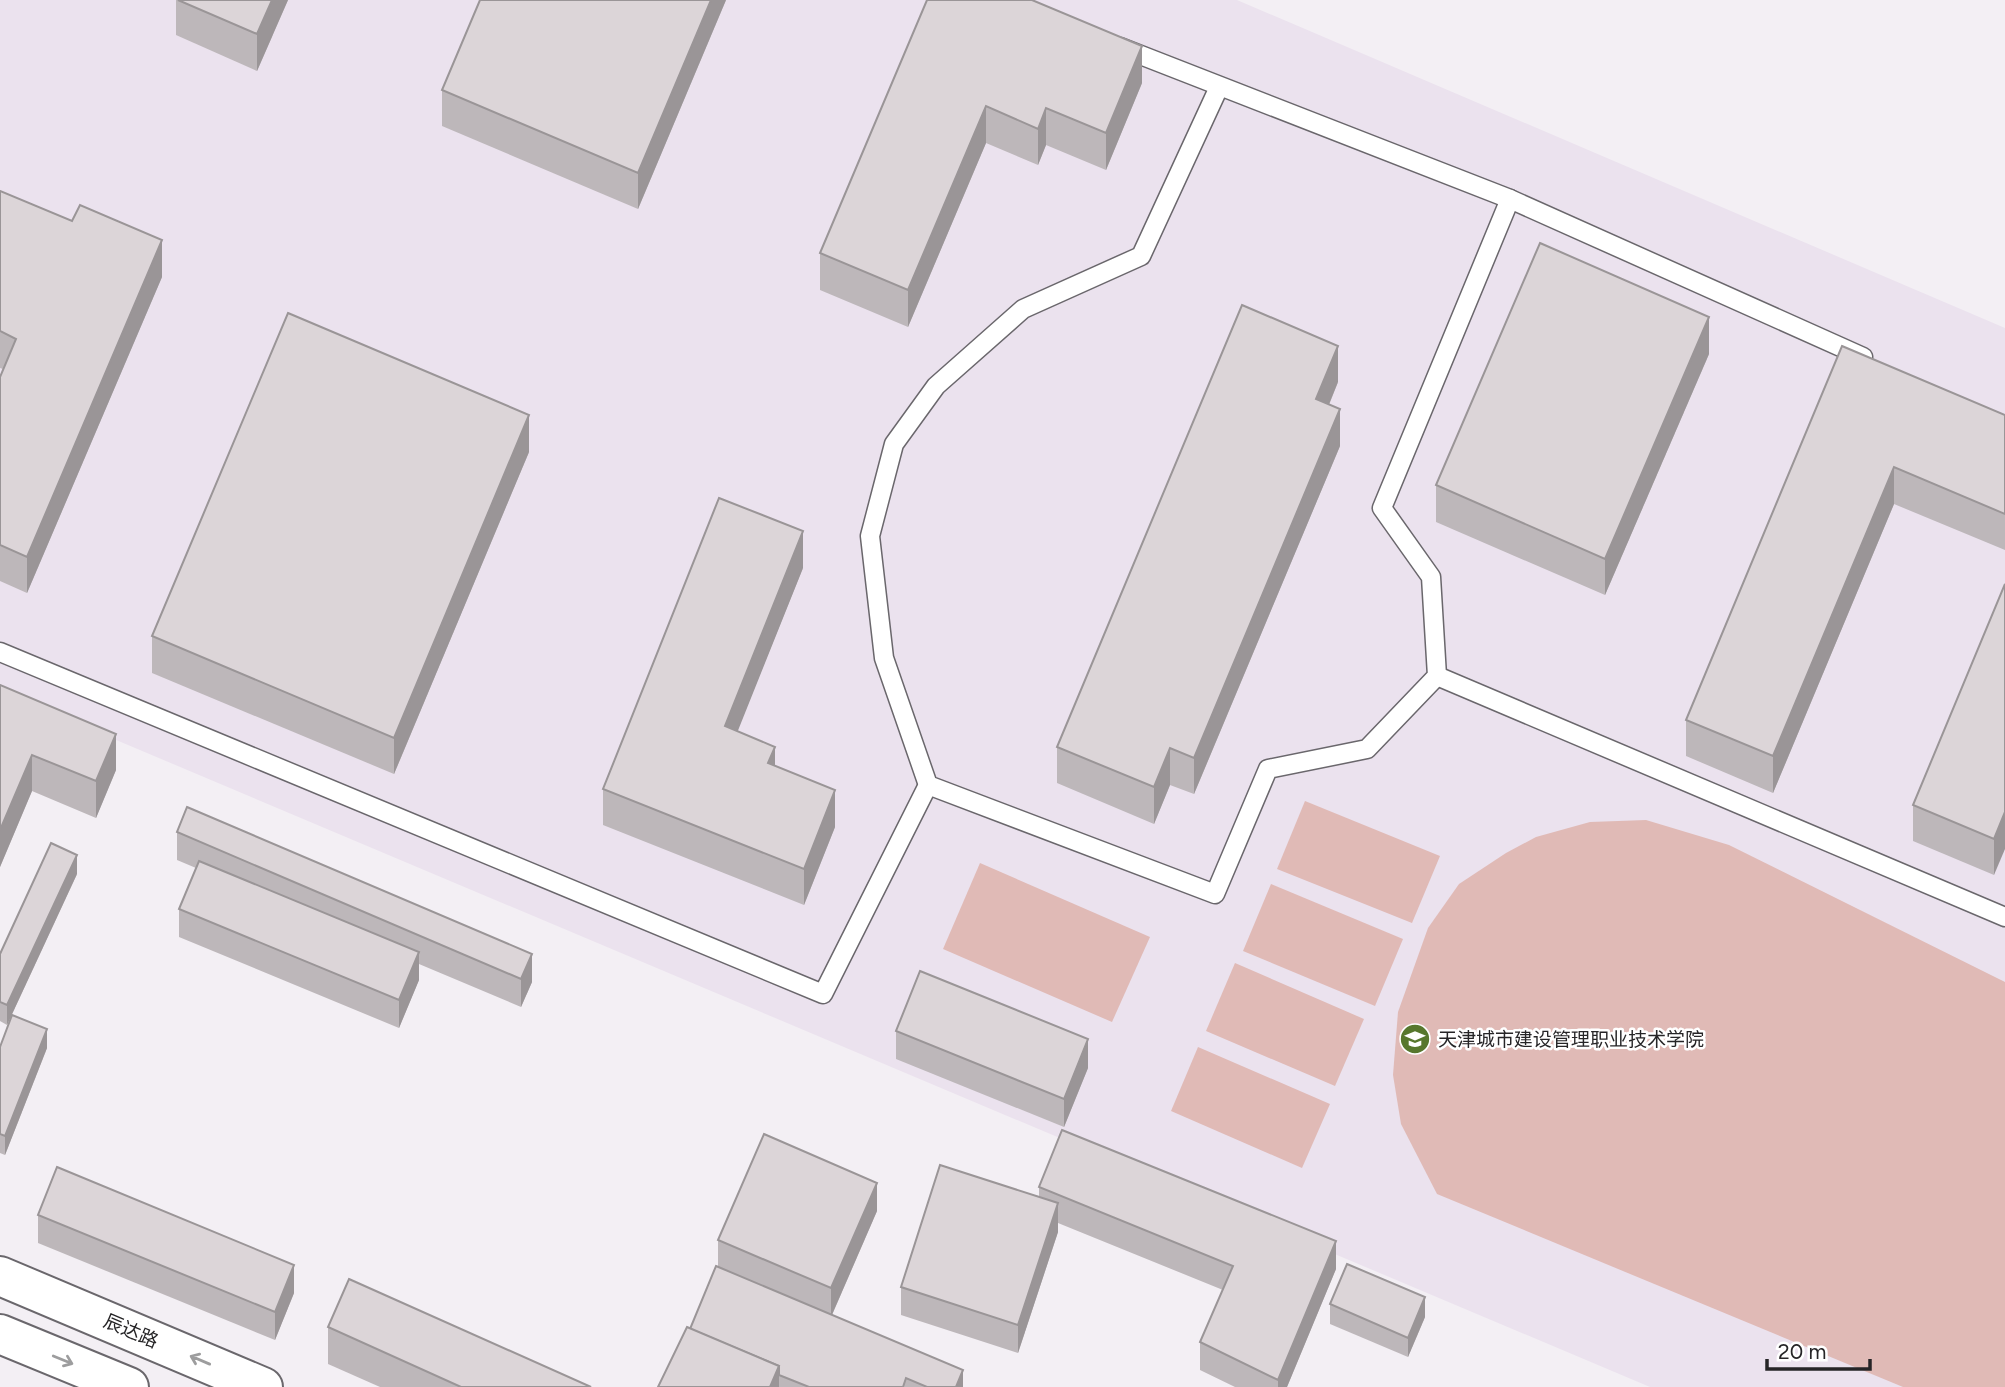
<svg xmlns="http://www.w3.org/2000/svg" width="2005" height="1387" font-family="Figtree,'Noto Sans SC',sans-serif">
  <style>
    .built { fill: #ebe2ee }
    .pitch { fill: #e0bab6 }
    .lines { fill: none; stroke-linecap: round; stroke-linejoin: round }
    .lane-casing { stroke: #6a676c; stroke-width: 21 }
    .secondary-casing { stroke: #6a676c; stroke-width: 42 }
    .lane { stroke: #fff; stroke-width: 18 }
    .secondary { stroke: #fff; stroke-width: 38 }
    .wall { fill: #bdb7ba }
    .shaded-wall { fill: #9a9597 }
    .building { fill: #dcd5d8; stroke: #9a9597; stroke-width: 2 }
    .oneway { stroke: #9d9d9e }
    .labels { text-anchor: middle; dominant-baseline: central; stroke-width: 5; stroke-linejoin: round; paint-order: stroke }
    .poi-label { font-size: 19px; fill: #262527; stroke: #fff; text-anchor: start }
    .street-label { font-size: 19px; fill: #262527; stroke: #fff }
  </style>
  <rect width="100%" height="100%" fill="#f3eff4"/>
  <!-- built -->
  <path class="built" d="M 0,0 L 1237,0 L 2005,328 L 2005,1387 L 1650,1387 L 0,691 Z"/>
  <!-- pitch -->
  <g class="pitch">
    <path d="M 1305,801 L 1440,856 L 1412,923 L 1277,869 Z"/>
    <path d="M 1646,820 L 1729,845 L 2005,982 L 2005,1387 L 1903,1387 L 1437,1194 L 1401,1124 L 1393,1075 L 1398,1012 L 1428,928 L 1459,884 L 1506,853 L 1536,837 L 1590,822 Z"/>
    <path d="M 980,863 L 1150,937 L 1112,1022 L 943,949 Z"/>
    <path d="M 1271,884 L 1403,939 L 1375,1006 L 1243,951 Z"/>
    <path d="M 1235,963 L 1364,1019 L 1335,1086 L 1206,1031 Z"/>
    <path d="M 1198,1047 L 1330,1104 L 1302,1168 L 1171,1111 Z"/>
  </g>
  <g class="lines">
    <!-- lane casing -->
    <g class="lane-casing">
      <g id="lane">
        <path d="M 1120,47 L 1510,199 L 1863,357"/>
        <path d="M 1219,87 L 1141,256 L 1023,309 L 936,386 L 894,444 L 870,536 L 884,658 L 928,785 L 1215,894 L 1268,769 L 1367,749 L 1437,676 L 1431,577 L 1382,508 L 1510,199"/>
        <path d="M 0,652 L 823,994 L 928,785"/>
        <path d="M 1437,676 L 2005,917"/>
      </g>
    </g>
    <!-- secondary casing -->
    <g class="secondary-casing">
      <g id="secondary">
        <path d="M 0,1276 L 263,1387"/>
        <path d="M 0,1334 L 129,1387"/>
      </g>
    </g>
    <!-- lane -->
    <use href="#lane" class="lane"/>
    <!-- secondary -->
    <use href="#secondary" class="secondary"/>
  </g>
  <!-- wall -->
  <g class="wall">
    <path d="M 176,0 L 288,0 L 257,71 L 176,35 Z"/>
    <path d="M 726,0 L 638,209 L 442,126 L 442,90 Z"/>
    <path d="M 927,0 L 1142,83 L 1106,170 L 1046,145 L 1038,165 L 986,143 L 908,327 L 820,290 L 820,253 Z"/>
    <path d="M 0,191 L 162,277 L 27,593 L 0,581 L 0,377 L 3,369 L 0,368 Z"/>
    <path d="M 1842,346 L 2005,415 L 2005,550 L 1894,504 L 1773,793 L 1686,756 L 1686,720 Z"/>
    <path d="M 1709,354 L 1605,595 L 1436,522 L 1436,485 Z"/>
    <path d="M 1338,382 L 1329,405 L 1340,446 L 1194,794 L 1170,785 L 1154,824 L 1057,783 L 1057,747 Z"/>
    <path d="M 529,452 L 394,774 L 152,673 L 152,636 Z"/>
    <path d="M 803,568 L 737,731 L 775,766 L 835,827 L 804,905 L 603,825 L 603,789 Z"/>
    <path d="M 2005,584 L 1994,875 L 1913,841 L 1913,805 Z"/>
    <path d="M 0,685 L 116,770 L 96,818 L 32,791 L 0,867 Z"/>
    <path d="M 177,832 L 532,982 L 521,1007 L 419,964 L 419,980 L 399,1028 L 179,937 L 179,909 L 196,868 L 177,860 Z"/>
    <path d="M 77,874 L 7,1025 L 0,1021 L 0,954 Z"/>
    <path d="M 896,1031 L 1088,1068 L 1064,1127 L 896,1059 Z"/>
    <path d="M 0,1047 L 47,1048 L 5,1155 L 0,1153 Z"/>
    <path d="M 1039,1187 L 1336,1269 L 1287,1387 L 1235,1387 L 1200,1370 L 1200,1342 L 1223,1290 L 1058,1223 L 1058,1232 L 1018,1353 L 901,1315 L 901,1287 L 1039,1197 Z"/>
    <path d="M 877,1211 L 832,1315 L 963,1387 L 658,1387 L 690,1329 L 718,1267 L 718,1240 Z"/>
    <path d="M 38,1215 L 294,1293 L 275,1340 L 38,1243 Z"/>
    <path d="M 1330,1304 L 1425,1317 L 1408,1357 L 1330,1324 Z"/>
    <path d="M 328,1327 L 591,1387 L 380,1387 L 328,1364 Z"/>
  </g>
  <!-- shaded-wall -->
  <g class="shaded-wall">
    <path d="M 272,0 L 288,0 L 257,71 L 257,34 Z"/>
    <path d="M 711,0 L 726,0 L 638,209 L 638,173 Z"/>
    <path d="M 1142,46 L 1142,83 L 1106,170 L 1106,133 Z"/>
    <path d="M 986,106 L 986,143 L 908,327 L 908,290 Z"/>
    <path d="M 1046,108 L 1046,145 L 1038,165 L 1038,129 Z"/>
    <path d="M 162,240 L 162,277 L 27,593 L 27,557 Z"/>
    <path d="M 1709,317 L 1709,354 L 1605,595 L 1605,559 Z"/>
    <path d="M 1338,346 L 1338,382 L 1316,436 L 1316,399 Z"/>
    <path d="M 1340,409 L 1340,446 L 1194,794 L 1194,758 Z"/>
    <path d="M 529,415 L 529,452 L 394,774 L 394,738 Z"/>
    <path d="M 1894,467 L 1894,504 L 1773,793 L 1773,756 Z"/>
    <path d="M 803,531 L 803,568 L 725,763 L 725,726 Z"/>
    <path d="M 116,734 L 116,770 L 96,818 L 96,781 Z"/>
    <path d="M 775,747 L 775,783 L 768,763 Z"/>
    <path d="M 1170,748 L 1170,785 L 1154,824 L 1154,787 Z"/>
    <path d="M 32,755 L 32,791 L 0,867 L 0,830 Z"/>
    <path d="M 835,790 L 835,827 L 804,905 L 804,869 Z"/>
    <path d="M 2005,812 L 2005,849 L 1994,875 L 1994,839 Z"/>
    <path d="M 77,855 L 77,874 L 7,1025 L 7,1005 Z"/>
    <path d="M 419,952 L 419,980 L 399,1028 L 399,1000 Z"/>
    <path d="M 532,954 L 532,982 L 521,1007 L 521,979 Z"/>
    <path d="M 47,1029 L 47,1048 L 5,1155 L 5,1136 Z"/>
    <path d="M 1088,1039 L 1088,1068 L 1064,1127 L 1064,1099 Z"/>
    <path d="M 877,1183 L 877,1211 L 831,1317 L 831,1288 Z"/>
    <path d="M 1058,1203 L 1058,1232 L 1018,1353 L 1018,1325 Z"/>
    <path d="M 1336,1241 L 1336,1269 L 1287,1387 L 1278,1387 L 1278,1380 Z"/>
    <path d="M 294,1265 L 294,1293 L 275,1340 L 275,1312 Z"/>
    <path d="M 1425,1297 L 1425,1317 L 1408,1357 L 1408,1338 Z"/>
    <path d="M 779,1366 L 779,1387 L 770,1387 Z"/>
    <path d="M 963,1370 L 963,1387 L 956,1387 Z"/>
  </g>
  <!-- building -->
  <g class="building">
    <path d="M 178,0 L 272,0 L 257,34 Z"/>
    <path d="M 480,0 L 711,0 L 638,173 L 442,90 Z"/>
    <path d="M 927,0 L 1032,0 L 1142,46 L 1106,133 L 1046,108 L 1038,129 L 986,106 L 908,290 L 820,253 Z"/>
    <path d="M 0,191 L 72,221 L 80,205 L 162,240 L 27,557 L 0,545 L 0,377 L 16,339 L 0,331 Z"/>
    <path d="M 1540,243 L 1709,317 L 1605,559 L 1436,485 Z"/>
    <path d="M 1242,305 L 1338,346 L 1316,399 L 1340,409 L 1194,758 L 1170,748 L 1154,787 L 1057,747 Z"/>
    <path d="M 288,313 L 529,415 L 394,738 L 152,636 Z"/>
    <path d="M 1842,346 L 2005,415 L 2005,514 L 1894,467 L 1773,756 L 1686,720 Z"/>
    <path d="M 719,498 L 803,531 L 725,726 L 775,747 L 768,763 L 835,790 L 804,869 L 603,789 Z"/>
    <path d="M 2005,584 L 2005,812 L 1994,839 L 1913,805 Z"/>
    <path d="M 0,685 L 116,734 L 96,781 L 32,755 L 0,830 Z"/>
    <path d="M 187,807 L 532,954 L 521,979 L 177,832 Z"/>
    <path d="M 51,843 L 77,855 L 7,1005 L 0,1002 L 0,954 Z"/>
    <path d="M 199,861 L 419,952 L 399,1000 L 179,909 Z"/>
    <path d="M 920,971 L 1088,1039 L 1064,1099 L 896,1031 Z"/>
    <path d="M 12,1015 L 47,1029 L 5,1136 L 0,1134 L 0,1047 Z"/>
    <path d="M 1062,1130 L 1336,1241 L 1278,1380 L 1200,1342 L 1233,1266 L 1039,1187 Z"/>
    <path d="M 764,1134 L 877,1183 L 831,1288 L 718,1240 Z"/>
    <path d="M 940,1165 L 1058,1203 L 1018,1325 L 901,1287 Z"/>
    <path d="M 57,1167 L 294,1265 L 275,1312 L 38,1215 Z"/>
    <path d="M 1347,1264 L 1425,1297 L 1408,1338 L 1330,1304 Z"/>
    <path d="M 716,1266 L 963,1370 L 956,1387 L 927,1387 L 906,1378 L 903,1387 L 809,1387 L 779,1375 L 779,1366 L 690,1329 Z"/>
    <path d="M 349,1279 L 591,1387 L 461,1387 L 328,1327 Z"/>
    <path d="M 687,1327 L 779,1366 L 770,1387 L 658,1387 Z"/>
  </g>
  <!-- one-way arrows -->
  <defs><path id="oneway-shaft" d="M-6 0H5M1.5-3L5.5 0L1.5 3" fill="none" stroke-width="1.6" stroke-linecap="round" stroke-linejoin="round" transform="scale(1.75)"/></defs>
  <g class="oneway">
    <use href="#oneway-shaft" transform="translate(63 1360) rotate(22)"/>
    <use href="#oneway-shaft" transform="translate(200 1360) rotate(-157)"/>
  </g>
  <!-- icons -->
  <defs>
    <g id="university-disc" transform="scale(1.575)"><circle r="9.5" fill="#57772d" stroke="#fff"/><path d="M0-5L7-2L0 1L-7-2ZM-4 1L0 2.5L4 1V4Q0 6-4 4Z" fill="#fff"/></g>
  </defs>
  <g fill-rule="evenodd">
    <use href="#university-disc" x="1415" y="1039"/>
  </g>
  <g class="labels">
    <!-- poi labels -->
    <g class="poi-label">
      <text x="1438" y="1039">天津城市建设管理职业技术学院</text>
    </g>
    <!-- street labels -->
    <g class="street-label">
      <text transform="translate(131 1331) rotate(23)">辰达路</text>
    </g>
  </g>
  <!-- scale -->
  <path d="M1767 1359v10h103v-10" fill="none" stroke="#262527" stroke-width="3.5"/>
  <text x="1778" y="1359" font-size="21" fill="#262527" stroke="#ffffff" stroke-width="5" paint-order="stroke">20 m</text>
</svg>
